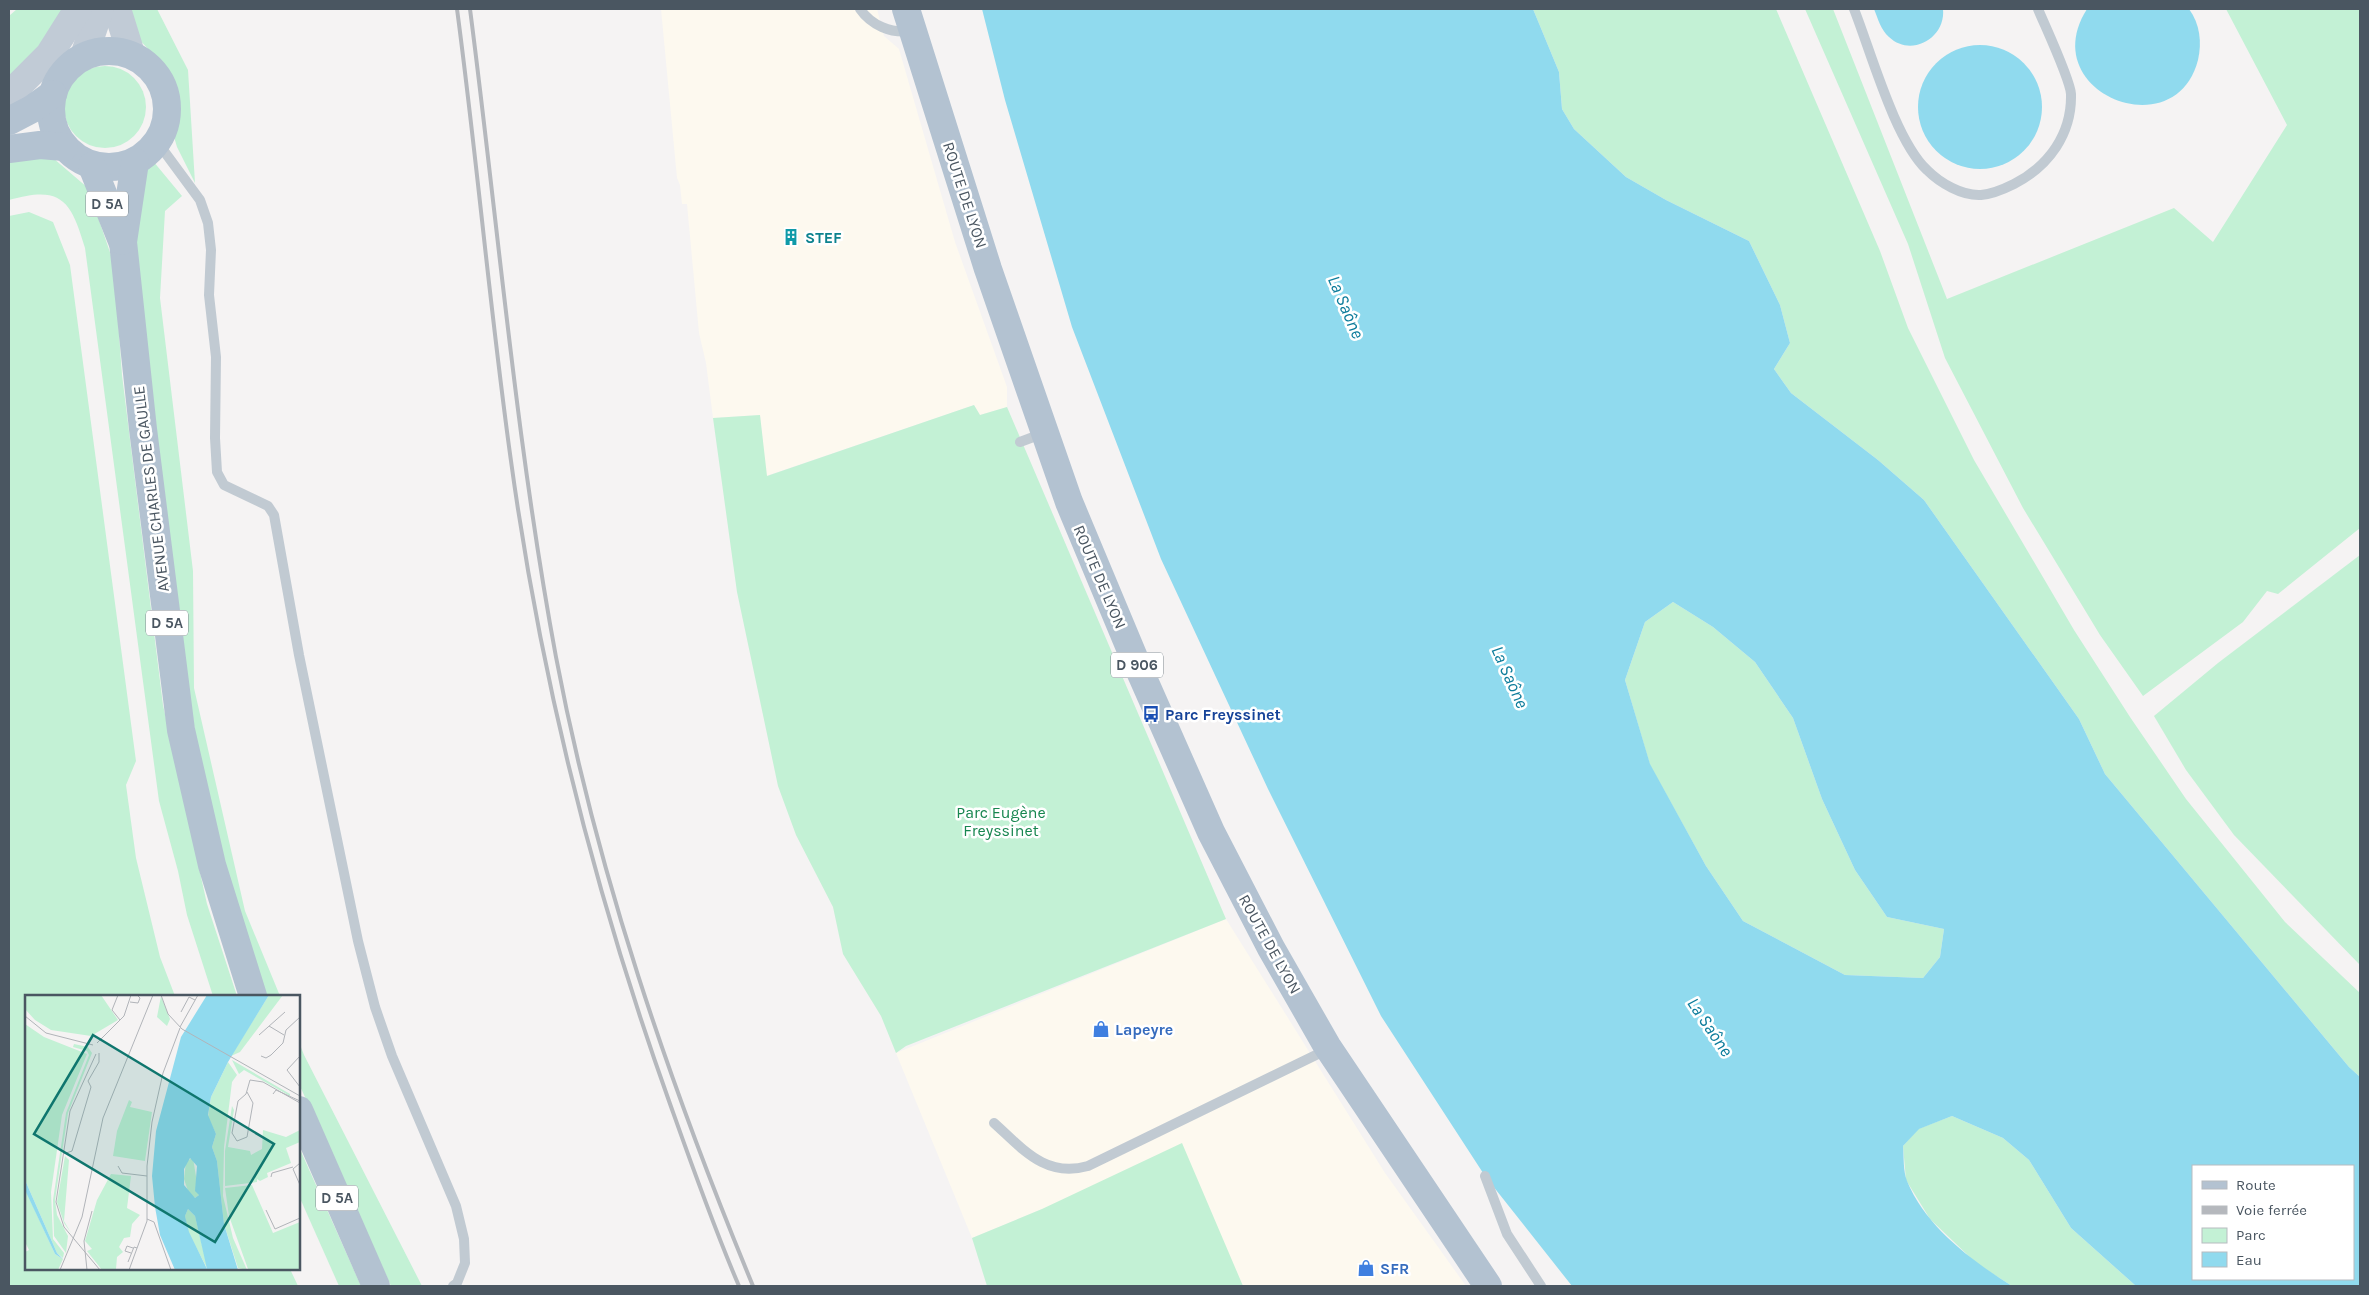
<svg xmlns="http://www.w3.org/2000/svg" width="2369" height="1295" font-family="Karla,sans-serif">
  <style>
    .commercial { fill: #fdf9ef }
    .green { fill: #c3f1d5 }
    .water { fill: #90daee; fill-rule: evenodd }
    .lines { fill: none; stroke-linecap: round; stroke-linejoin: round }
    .lane { stroke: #c1cad2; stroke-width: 10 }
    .secondary { stroke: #c1cbd6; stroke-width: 28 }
    .primary { stroke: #b3c2d1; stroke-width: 28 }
    .rail { stroke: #b5b8bd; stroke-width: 4 }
    .labels { text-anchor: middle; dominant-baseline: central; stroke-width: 5; stroke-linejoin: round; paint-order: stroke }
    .shield { fill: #fff; stroke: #808990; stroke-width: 1 }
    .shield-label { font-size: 15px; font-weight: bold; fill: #4a5661 }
    .street-label { font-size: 16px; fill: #4a5661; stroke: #fff }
    .culture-label { font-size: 16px; font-weight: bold; fill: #0d838f; stroke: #fff; text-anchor: start }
    .transit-label { font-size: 16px; font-weight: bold; fill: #164399; stroke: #fff; text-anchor: start }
    .park-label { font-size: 16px; fill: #17864f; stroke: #fff }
    .shop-label { font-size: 16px; font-weight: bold; fill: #366cbe; stroke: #fff; text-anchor: start }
    .water-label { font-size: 18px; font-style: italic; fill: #0c7c9b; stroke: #fff }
    .inset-road { fill: none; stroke: #b1b4b9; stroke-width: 1 }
    .view { fill: #0f766e; fill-opacity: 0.15; stroke: #0f766e; stroke-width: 2.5 }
    .inset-edge { fill: none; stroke: #4a5661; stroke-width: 2.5 }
  </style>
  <rect width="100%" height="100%" fill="#f5f3f3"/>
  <!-- commercial -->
  <g class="commercial">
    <path d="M 661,9 L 877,9 L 884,36 L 899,49 L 955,242 L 1007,387 L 1007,407 L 980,415 L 974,405 L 766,476 L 760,415 L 713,418 L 706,363 L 699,333 L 687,204 L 682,204 L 680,185 L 677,178 Z"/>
    <path d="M 1226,919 L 1385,1173 L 1466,1286 L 1243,1286 L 1228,1255 L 1042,1209 L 972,1238 L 896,1053 Z"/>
  </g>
  <!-- green -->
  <g class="green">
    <path d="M 17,9 L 68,9 L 9,84 L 9,16 Z"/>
    <path d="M 128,9 L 157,9 L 188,70 L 195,183 L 177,147 L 172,130 L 176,111 L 173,82 L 165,67 L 136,36 Z"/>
    <path d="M 1533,9 L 1776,9 L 1880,251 L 1908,328 L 1974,460 L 2074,630 L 2130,717 L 2186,799 L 2285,922 L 2360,993 L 2360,1077 L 2349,1067 L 2105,774 L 2079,719 L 1924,500 L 1878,460 L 1791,393 L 1774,369 L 1790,343 L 1780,305 L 1749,241 L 1666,200 L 1626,177 L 1574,129 L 1562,109 L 1559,72 Z"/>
    <path d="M 1805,9 L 1833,9 L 1947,299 L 2174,208 L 2213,242 L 2287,125 L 2226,9 L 2360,9 L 2360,528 L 2278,594 L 2267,591 L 2243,622 L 2143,696 L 2100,635 L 2023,508 L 1945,358 L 1908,244 Z"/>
    <circle cx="105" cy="107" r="41"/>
    <path d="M 9,154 L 53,158 L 88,188 L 114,264 L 122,375 L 163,705 L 207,904 L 237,996 L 213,996 L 187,915 L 178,871 L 159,801 L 85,248 C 71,200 61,185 9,200 Z"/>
    <path d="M 153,161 L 182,196 L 165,211 L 160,298 L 193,571 L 194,688 L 245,911 L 280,996 L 264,996 L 238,919 L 203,782 L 173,592 L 134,234 L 144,172 Z"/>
    <path d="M 29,212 L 53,222 L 70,265 L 136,761 L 126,785 L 136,858 L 160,957 L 175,996 L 26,996 L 26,1269 L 290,1269 L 298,1286 L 9,1286 L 9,216 Z"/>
    <path d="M 974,405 L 980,415 L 1007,407 L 1226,919 L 906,1046 L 896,1053 L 881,1016 L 843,954 L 833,907 L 796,835 L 778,786 L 737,592 L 713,418 L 760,415 L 767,476 Z"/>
    <path d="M 2360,555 L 2360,965 L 2234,835 L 2186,770 L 2154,716 L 2218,663 Z"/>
    <path d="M 1673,602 L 1713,627 L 1755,662 L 1793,718 L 1822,799 L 1855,870 L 1887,917 L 1944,929 L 1940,957 L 1923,978 L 1845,975 L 1743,921 L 1706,866 L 1650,765 L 1625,680 L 1645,622 Z"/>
    <path d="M 299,1042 L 304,1055 L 422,1286 L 391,1286 L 299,1084 Z"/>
    <path d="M 1952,1116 L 2003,1138 L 2029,1160 L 2071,1228 L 2136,1286 L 2012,1286 L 1976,1263 L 1930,1219 L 1906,1180 L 1903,1146 L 1918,1129 Z"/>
    <path d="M 1182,1143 L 1243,1286 L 987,1286 L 972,1238 L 1042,1209 Z"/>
    <path d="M 299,1147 L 361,1286 L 339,1286 L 299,1196 Z"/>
  </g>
  <!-- water -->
  <g class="water">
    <path d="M 982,9 L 1533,9 L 1559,72 L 1562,109 L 1574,129 L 1626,177 L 1666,200 L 1749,241 L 1780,305 L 1790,343 L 1774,369 L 1791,393 L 1878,460 L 1924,500 L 2079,719 L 2105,774 L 2349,1067 L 2360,1077 L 2360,1286 L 2136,1286 L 2071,1228 L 2029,1160 L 2003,1138 L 1952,1116 L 1919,1129 L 1903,1146 C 1904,1157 1903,1171 1907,1181 C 1926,1227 1971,1260 2012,1286 L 1572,1286 L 1485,1176 L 1381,1016 L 1268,789 L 1161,559 L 1072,327 L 1005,100 ZM 1673,602 L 1713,627 L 1755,662 L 1793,718 L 1822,799 L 1855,870 L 1887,917 L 1944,929 L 1940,957 L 1923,978 L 1845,975 L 1743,921 L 1706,866 L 1650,764 L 1625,680 L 1645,622 ZM 2193,1166 L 2353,1166 L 2353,1279 L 2193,1279 Z"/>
    <path d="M 1874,9 L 1943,9 C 1946,38 1911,58 1889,37 C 1881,30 1878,19 1874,9 Z"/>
    <path d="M 2087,9 L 2189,9 C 2200,24 2202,42 2198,60 C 2175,149 2034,92 2087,9 Z"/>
    <circle cx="1980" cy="107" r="62"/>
  </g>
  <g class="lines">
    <!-- lane -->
    <g class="lane">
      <path d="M 860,9 C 871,25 891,34 911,31"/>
      <path d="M 1854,9 C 1871,52 1895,140 1927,170 C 1940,183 1962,196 1981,195 C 1993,194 2004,189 2014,184 C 2049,166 2072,134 2071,94 C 2070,79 2045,26 2038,9"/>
      <path d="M 158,143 L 200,200 L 208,223 L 211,250 L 209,295 L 216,357 L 215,438 L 217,472 L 224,485 L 268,506 L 274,515 L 299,655 L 358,941 L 375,1007 L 392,1056 L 456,1206 L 464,1239 L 465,1263 L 457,1283 L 453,1286"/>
      <path d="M 1020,442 L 1044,433"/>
      <path d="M 994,1123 C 1023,1149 1045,1178 1088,1166 L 1318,1054 L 1326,1047"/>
      <path d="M 1485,1176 L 1507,1234 L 1541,1286"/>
    </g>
    <!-- secondary -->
    <g class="secondary">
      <path d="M 117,9 L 131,54"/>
      <path d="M 84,56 L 100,9"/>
      <path d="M 9,95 L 49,55 L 78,9"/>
    </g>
    <!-- primary -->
    <g class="primary">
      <path d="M 906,9 L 988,269 L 1069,502 L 1135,660 L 1211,832 L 1271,948 L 1327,1046 L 1488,1286"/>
      <circle cx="109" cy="109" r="58"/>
      <path d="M 9,121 L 32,109 L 53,94"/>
      <path d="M 9,149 L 40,145 L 64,147"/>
      <path d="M 135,162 L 123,242 L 143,429 L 181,730 L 212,865 L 253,996"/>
      <path d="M 92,166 L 122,241"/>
      <path d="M 299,1110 L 376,1286"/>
    </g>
    <!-- rail -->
    <g class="rail">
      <path d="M 457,9 C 477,159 490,311 511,461 C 541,680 595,894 669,1101 C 691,1163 713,1226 739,1286"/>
      <path d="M 470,9 C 498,225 516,442 556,657 C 597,873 669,1083 753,1286"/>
    </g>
  </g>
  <!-- icons -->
  <defs>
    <g id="building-bare" transform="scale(1.35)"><path d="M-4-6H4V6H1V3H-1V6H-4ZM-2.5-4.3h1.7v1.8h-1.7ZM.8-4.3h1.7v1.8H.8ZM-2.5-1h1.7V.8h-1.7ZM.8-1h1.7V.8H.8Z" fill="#0f9aa8" stroke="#fff" stroke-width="2.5" paint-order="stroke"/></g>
    <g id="bus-bare" transform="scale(1.35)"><path d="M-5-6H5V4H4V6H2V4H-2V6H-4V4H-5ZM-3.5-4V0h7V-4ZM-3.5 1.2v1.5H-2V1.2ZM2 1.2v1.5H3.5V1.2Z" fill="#1a4fb4" stroke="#fff" stroke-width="2.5" paint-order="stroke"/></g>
    <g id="shop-bare" transform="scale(1.35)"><path d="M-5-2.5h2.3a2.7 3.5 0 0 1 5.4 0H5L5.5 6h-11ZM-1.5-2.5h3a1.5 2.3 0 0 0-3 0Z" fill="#3f7fe0" stroke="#fff" stroke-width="2.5" paint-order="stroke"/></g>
  </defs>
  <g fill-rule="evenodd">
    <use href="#building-bare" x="791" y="237"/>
    <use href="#bus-bare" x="1151" y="714"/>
    <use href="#shop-bare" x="1101" y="1029"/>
    <use href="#shop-bare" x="1366" y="1268"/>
  </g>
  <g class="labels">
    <!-- shield labels -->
    <g class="shield">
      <rect x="86" y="191.5" width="42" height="25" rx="4"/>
      <rect x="146" y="610.5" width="42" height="25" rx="4"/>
      <rect x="1111" y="652.5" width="52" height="25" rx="4"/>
      <rect x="316" y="1185.5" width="42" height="25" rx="4"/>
    </g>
    <g class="shield-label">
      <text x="107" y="204">D 5A</text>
      <text x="167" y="623">D 5A</text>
      <text x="1137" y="665">D 906</text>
      <text x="337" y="1198">D 5A</text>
    </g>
    <!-- street labels -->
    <g class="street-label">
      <text transform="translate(965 195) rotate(72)">ROUTE DE LYON</text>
      <text transform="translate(151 489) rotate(-97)">AVENUE CHARLES DE GAULLE</text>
      <text transform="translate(1100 577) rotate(67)">ROUTE DE LYON</text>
      <text transform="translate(1270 944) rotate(61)">ROUTE DE LYON</text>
    </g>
    <!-- culture labels -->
    <g class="culture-label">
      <text x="805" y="237">STEF</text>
    </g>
    <!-- transit labels -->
    <g class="transit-label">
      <text x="1165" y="714">Parc Freyssinet</text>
    </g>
    <!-- park labels -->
    <g class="park-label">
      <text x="1001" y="812">Parc Eugène<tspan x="1001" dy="18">Freyssinet</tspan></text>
    </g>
    <!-- shop labels -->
    <g class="shop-label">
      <text x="1115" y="1029">Lapeyre</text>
      <text x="1380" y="1268">SFR</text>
    </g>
    <!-- water labels -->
    <g class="water-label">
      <text transform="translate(1346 307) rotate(67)">La Saône</text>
      <text transform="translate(1510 677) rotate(66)">La Saône</text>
      <text transform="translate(1710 1027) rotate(56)">La Saône</text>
    </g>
  </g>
  <!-- overview -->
  <g transform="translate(25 995)">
    <rect width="275" height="275" fill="#f5f3f3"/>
    <path d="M 0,0 L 76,0 L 93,25 L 66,41 L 26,35 L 10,25 L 0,14 ZM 244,0 L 258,0 L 215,57 L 206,61 ZM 136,1 L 145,24 L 142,31 L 132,22 ZM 0,29 L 19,42 L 62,59 L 37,120 L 26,197 L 28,244 L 39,258 L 38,263 L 32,258 L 0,185 ZM 49,49 L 63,52 L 67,58 L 43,118 L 30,205 L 32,220 L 43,241 L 41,258 L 29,241 L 28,205 L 41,118 L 64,60 L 62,56 L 48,52 ZM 207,65 L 265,99 L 265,101 L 219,75 L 214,79 ZM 203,67 L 212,80 L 207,87 L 199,152 L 198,201 L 208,243 L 222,275 L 213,273 L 199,229 L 192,166 L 187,152 L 191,139 L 183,122 L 186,102 ZM 104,105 L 107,107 L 105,112 L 127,117 L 120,166 L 88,161 L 92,136 ZM 207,111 L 209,115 L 203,152 L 225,156 L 226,160 L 237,154 L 238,135 L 261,142 L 275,135 L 275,147 L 261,153 L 266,168 L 242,178 L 243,182 L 235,186 L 232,184 L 232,187 L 200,191 L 200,156 ZM 40,161 L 44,165 L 39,226 L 46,238 L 39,228 L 32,207 ZM 168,163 L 174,200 L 170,203 L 164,199 L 159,184 L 161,166 ZM 86,179 L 106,181 L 102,213 L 115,220 L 107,229 L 105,242 L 99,243 L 94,252 L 98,257 L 92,262 L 91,274 L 77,275 L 62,256 L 67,254 L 60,246 L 72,205 ZM 227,190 L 248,238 L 275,227 L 275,275 L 223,274 L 204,221 L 200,193 ZM 0,194 L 30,259 L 38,264 L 33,275 L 0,275 L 0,257 L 4,255 L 0,247 ZM 163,214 L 170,221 L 183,275 L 163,237 L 160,221 Z" fill="#c3f1d5"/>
    <path d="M 182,0 L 244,0 L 203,67 L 186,102 L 183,120 L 191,139 L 187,152 L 192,166 L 199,229 L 213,275 L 150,275 L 135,240 L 130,212 L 127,181 L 131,136 L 156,42 ZM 165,163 L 172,171 L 170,196 L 174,200 L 170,203 L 159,190 L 159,174 ZM 163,214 L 170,221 L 182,274 L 164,237 L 160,221 ZM 0,185 L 32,258 L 38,264 L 30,259 L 0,195 Z" fill="#90daee" fill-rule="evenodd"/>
    <path class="inset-road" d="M 93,0 L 87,15 L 95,25M 136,0 L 143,19 L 157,34 L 275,101M 105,7 L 113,8 L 115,3 L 112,0M 156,17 L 164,2 L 170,5M 0,21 L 21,38 L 68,50M 244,31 L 259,40M 155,32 L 173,0M 234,40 L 260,17M 72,48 L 99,21 L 106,0M 71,59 L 45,116 L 31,207 L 39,232 L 75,275M 236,61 L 241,63 L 246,60 L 258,48 L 261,35 L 275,22M 275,61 L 262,75 L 275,92M 222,97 L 228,108 L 222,142 L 212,146 L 207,138 L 213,106 L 221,99 L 225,85 L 238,87 L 275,108M 248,99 L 251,95 L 275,106M 38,159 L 47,156 L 66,92 L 63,86 L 74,67 L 74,58M 275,168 L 268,174 L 275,190M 93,171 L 97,178 L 122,181M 246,182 L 247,178 L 268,172M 241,215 L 250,234 L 275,223M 122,224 L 129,227 L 146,275M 106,258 L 100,256 L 102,251 L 108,253M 103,267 L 109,252 L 112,253M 35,275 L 57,222 L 78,123 L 128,0M 62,275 L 59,246 L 67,216M 104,275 L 122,226 L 122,171 L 127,127 L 138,78 L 155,33"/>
    <path class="view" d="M 68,40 L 249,149 L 190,247 L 9,139 Z"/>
    <rect width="275" height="275" class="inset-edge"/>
  </g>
  <!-- border -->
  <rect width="2369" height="1295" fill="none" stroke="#4a5661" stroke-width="20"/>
  <!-- legend -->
  <rect x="2192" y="1165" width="162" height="115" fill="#ffffff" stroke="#b7bbc0"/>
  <rect x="2202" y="1181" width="25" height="8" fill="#b3c2d1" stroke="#b7bbc0"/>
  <text x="2236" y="1190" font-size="15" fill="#4a5661">Route</text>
  <rect x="2202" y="1206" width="25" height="8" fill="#b5b8bd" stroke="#b7bbc0"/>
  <text x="2236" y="1215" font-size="15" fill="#4a5661">Voie ferrée</text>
  <rect x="2202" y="1228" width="25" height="15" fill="#c3f1d5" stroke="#b7bbc0"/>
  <text x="2236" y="1240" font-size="15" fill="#4a5661">Parc</text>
  <rect x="2202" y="1252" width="25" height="15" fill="#90daee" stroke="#b7bbc0"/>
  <text x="2236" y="1265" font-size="15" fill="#4a5661">Eau</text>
</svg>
